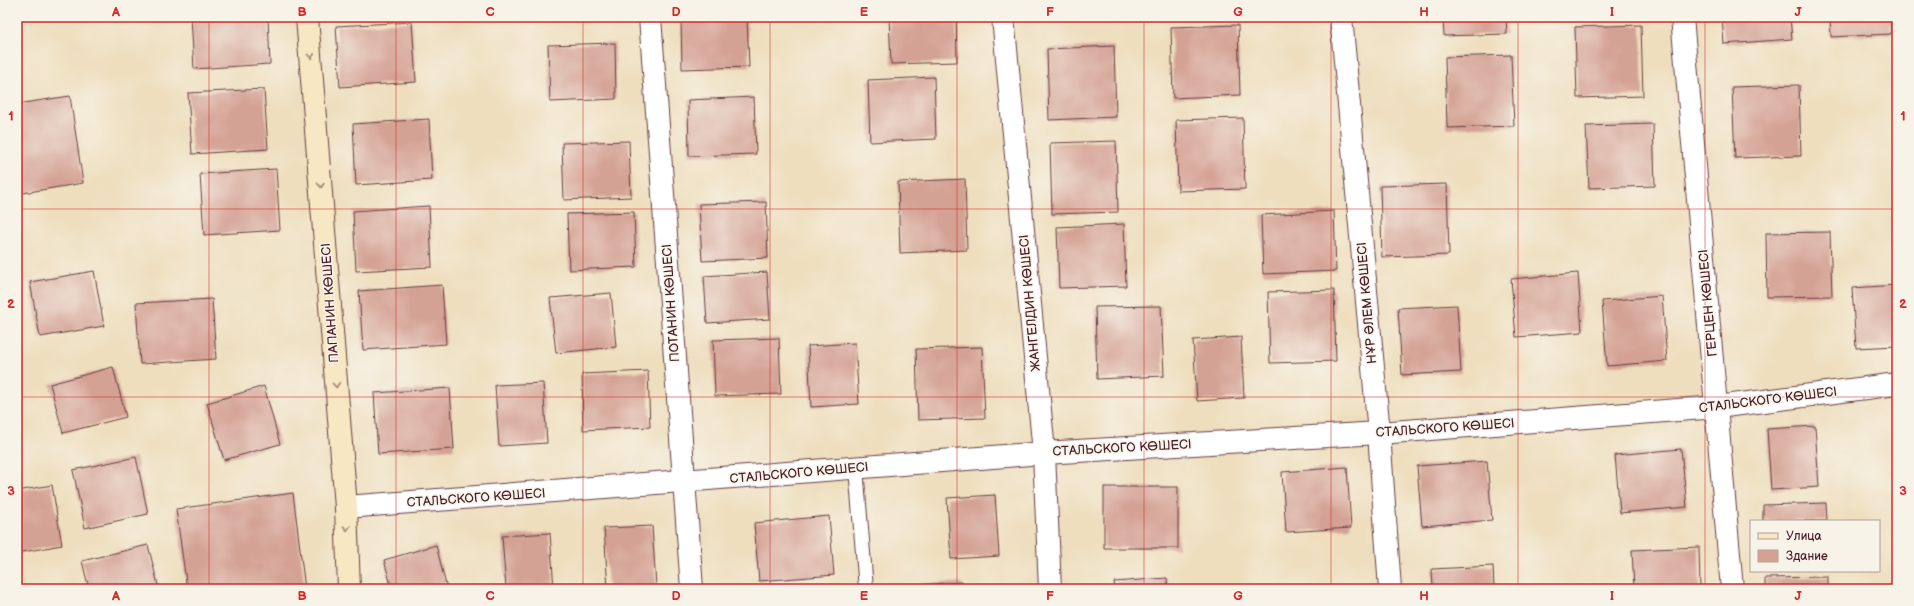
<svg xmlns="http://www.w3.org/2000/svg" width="1914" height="606" font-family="'Balsamiq Sans',sans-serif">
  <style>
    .building { fill: #d4a294 }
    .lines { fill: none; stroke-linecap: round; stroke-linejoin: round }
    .lane-casing { stroke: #633c41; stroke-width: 16 }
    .street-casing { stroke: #633c41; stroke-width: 24 }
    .secondary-casing { stroke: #633c41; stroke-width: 24 }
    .lane { stroke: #fff; stroke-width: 14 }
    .street { stroke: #fff; stroke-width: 22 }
    .secondary { stroke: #f7e8c3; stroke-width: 22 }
    .oneway { stroke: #a08477 }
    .grid { fill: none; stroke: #d62828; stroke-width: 1; stroke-opacity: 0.55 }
    .labels { text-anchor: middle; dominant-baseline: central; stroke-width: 3; stroke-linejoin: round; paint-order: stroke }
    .street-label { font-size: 13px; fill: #4a1f2b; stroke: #f7f3e8 }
    .neatline { fill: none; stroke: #d62828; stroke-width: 1.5 }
    .grid-label { font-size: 13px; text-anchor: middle; font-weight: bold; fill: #d62828 }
  </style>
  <rect width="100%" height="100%" fill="#f7f3e8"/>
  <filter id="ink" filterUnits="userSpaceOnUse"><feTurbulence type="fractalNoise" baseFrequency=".025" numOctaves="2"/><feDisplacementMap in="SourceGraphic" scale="8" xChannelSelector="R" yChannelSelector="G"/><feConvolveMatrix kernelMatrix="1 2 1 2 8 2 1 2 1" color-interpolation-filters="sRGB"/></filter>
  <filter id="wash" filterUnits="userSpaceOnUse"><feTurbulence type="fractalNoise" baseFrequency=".012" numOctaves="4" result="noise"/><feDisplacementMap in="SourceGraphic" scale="16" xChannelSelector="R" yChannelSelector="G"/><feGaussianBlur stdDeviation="0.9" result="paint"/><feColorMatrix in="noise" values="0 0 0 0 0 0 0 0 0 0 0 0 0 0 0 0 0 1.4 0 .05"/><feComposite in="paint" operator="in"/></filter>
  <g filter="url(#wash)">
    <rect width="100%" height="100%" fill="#eedebe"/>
    <g id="blocks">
      <!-- building -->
      <g class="building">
        <path d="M 191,17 L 268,17 L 270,64 L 194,69 Z"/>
        <path d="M 681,17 L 747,17 L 749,67 L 682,69 Z"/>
        <path d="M 889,17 L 956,17 L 957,62 L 891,64 Z"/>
        <path d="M 1443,17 L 1506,17 L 1507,34 L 1444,36 Z"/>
        <path d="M 1722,17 L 1790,17 L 1792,39 L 1724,44 Z"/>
        <path d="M 1830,17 L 1890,17 L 1891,34 L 1831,37 Z"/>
        <path d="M 412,22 L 416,82 L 340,87 L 336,26 Z"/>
        <path d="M 1238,25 L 1240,95 L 1173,98 L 1171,27 Z"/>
        <path d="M 1641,25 L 1643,96 L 1577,98 L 1575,27 Z"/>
        <path d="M 615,43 L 616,99 L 550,102 L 548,45 Z"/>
        <path d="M 1114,46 L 1116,117 L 1049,120 L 1047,49 Z"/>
        <path d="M 1511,55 L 1514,126 L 1447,128 L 1445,57 Z"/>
        <path d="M 934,77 L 936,139 L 870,142 L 868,80 Z"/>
        <path d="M 1799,85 L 1801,156 L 1735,158 L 1732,87 Z"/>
        <path d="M 264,89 L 268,149 L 192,154 L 188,93 Z"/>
        <path d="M 70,96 L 83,183 L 17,194 L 17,104 Z"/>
        <path d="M 754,97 L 756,154 L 689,156 L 688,100 Z"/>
        <path d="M 1243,118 L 1245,189 L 1178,191 L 1176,120 Z"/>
        <path d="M 429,119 L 432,180 L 356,185 L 353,124 Z"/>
        <path d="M 1653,124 L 1655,186 L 1589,188 L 1586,126 Z"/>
        <path d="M 629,141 L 631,197 L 564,200 L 562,143 Z"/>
        <path d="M 1116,141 L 1118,212 L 1052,214 L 1050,143 Z"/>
        <path d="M 276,169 L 280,230 L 204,235 L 200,174 Z"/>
        <path d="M 965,179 L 967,250 L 900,253 L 898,182 Z"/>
        <path d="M 1447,184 L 1449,255 L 1382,257 L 1380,186 Z"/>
        <path d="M 766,202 L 768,258 L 702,261 L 699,204 Z"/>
        <path d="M 429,206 L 432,267 L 356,271 L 353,211 Z"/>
        <path d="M 1334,211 L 1336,271 L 1263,274 L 1261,215 Z"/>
        <path d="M 634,212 L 636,267 L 569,270 L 567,214 Z"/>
        <path d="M 1124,224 L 1126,286 L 1059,288 L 1057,227 Z"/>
        <path d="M 1830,232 L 1832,296 L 1767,297 L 1766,233 Z"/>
        <path d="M 94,271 L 104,326 L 40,337 L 30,282 Z"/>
        <path d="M 767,272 L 770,319 L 707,323 L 704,276 Z"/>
        <path d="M 1578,273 L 1582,332 L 1516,337 L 1511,279 Z"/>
        <path d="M 442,285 L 446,344 L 363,350 L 359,291 Z"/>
        <path d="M 1897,285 L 1897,346 L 1856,348 L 1852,288 Z"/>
        <path d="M 1334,290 L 1336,361 L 1270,363 L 1268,292 Z"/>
        <path d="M 611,293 L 616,347 L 556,353 L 550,298 Z"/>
        <path d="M 1662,296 L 1667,361 L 1607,366 L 1602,301 Z"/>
        <path d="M 212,299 L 216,359 L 140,364 L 136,303 Z"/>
        <path d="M 1457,305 L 1461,372 L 1402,375 L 1398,308 Z"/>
        <path d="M 1161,306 L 1164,376 L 1097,379 L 1095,307 Z"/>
        <path d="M 1241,337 L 1244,398 L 1197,401 L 1193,340 Z"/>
        <path d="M 779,338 L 781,394 L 715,396 L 713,340 Z"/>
        <path d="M 855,343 L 859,404 L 811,407 L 808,346 Z"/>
        <path d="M 982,347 L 985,418 L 918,420 L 916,349 Z"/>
        <path d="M 113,367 L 126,417 L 63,433 L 50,384 Z"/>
        <path d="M 648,371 L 650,427 L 583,430 L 582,374 Z"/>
        <path d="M 543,383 L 547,443 L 499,446 L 495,385 Z"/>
        <path d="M 264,386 L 280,444 L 224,460 L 207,403 Z"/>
        <path d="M 450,388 L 454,449 L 378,454 L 374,393 Z"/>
        <path d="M 1815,426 L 1819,487 L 1771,490 L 1767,429 Z"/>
        <path d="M 1681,449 L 1687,507 L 1620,513 L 1615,455 Z"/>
        <path d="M 136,457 L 148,514 L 85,528 L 73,470 Z"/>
        <path d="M 1487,461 L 1492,520 L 1422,526 L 1417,466 Z"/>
        <path d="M 1347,467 L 1351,528 L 1286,532 L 1282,472 Z"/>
        <path d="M 52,485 L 62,545 L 17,553 L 17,491 Z"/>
        <rect x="1104" y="487" width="74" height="61"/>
        <path d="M 293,493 L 305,589 L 187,589 L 176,509 Z"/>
        <path d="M 995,495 L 999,556 L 951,559 L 947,498 Z"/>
        <path d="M 1826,503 L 1827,521 L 1763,521 L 1763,505 Z"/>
        <path d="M 829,516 L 834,575 L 759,581 L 754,523 Z"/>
        <path d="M 652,526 L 656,586 L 608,589 L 604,528 Z"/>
        <path d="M 550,533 L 554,589 L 506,589 L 502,536 Z"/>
        <path d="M 148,545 L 159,589 L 89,589 L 82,561 Z"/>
        <path d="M 436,545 L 447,589 L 392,589 L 384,560 Z"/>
        <path d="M 1699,547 L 1700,589 L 1634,589 L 1632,550 Z"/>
        <path d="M 1493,566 L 1494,589 L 1433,589 L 1432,569 Z"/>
        <path d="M 1828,577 L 1828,589 L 1765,589 L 1765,578 Z"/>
        <path d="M 1167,578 L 1168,589 L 1115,589 L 1114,582 Z"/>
        <path d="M 962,582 L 963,589 L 899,589 L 899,586 Z"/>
      </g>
    </g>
  </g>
  <g filter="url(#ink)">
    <use href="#blocks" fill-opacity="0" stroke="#633c41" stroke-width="1"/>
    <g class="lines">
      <!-- lane casing -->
      <g class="lane-casing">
        <path id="lane" d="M 856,468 L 866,589"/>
      </g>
      <!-- street casing -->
      <g class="street-casing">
        <g id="street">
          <path d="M 650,17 L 692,589"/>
          <path d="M 1003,17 L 1044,453 L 1050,589"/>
          <path d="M 1341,17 L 1379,433 L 1390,589"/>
          <path d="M 1682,17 L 1732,589"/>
          <path d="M 346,507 L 1044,453 L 1379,433 L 1717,407 L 1897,384"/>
        </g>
      </g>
      <!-- secondary casing -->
      <g class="secondary-casing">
        <path id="secondary" d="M 307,17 L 346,507 L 349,589"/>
      </g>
      <!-- lane -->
      <use href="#lane" class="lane"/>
      <!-- street -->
      <use href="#street" class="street"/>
      <!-- secondary -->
      <use href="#secondary" class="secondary"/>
    </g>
    <!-- one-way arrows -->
    <defs><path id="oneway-chevron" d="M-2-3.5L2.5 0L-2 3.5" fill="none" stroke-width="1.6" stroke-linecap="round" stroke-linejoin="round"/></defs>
    <g class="oneway">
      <use href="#oneway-chevron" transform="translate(311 56) rotate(86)"/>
      <use href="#oneway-chevron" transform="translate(321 185) rotate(86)"/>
      <use href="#oneway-chevron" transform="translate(336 385) rotate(86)"/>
      <use href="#oneway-chevron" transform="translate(347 528) rotate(88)"/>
    </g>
  </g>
  <!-- grid -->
  <path class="grid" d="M 209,17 L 209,589M 396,17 L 396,589M 583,17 L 583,589M 770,17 L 770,589M 957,17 L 957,589M 1144,17 L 1144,589M 1331,17 L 1331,589M 1518,17 L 1518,589M 1705,17 L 1705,589M 17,209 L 1897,209M 17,397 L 1897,397"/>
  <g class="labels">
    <!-- street labels -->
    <g class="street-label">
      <text transform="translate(330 303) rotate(-94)">ПАПАНИН КӨШЕСІ</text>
      <text transform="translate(671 303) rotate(-94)">ПОТАНИН КӨШЕСІ</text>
      <text transform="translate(1030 303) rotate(-95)">ЖАНГЕЛДИН КӨШЕСІ</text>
      <text transform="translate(1367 303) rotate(-95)">НҰР ӘЛЕМ КӨШЕСІ</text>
      <text transform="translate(1708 303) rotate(-95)">ГЕРЦЕН КӨШЕСІ</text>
      <text transform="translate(1768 400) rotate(-7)">СТАЛЬСКОГО КӨШЕСІ</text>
      <text transform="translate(1445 428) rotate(-4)">СТАЛЬСКОГО КӨШЕСІ</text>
      <text transform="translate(1122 448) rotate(-3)">СТАЛЬСКОГО КӨШЕСІ</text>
      <text transform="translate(799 473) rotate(-5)">СТАЛЬСКОГО КӨШЕСІ</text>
      <text transform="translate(476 498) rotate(-4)">СТАЛЬСКОГО КӨШЕСІ</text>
    </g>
  </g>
  <!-- margin -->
  <rect width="1914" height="606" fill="none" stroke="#f7f3e8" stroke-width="44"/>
  <!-- legend -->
  <rect x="1750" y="520" width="130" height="52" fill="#f7f3e8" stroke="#b29e9c"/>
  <rect x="1758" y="533" width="20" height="6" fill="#f7e8c3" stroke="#b29e9c"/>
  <text x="1786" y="540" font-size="12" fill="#4a1f2b">Улица</text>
  <rect x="1758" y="550" width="20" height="12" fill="#d4a294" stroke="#b29e9c"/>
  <text x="1786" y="560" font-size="12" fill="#4a1f2b">Здание</text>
  <rect x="22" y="22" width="1870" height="562" class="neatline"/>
  <g class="grid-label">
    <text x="116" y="16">A</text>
    <text x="302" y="16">B</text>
    <text x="490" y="16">C</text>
    <text x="676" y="16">D</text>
    <text x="864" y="16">E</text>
    <text x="1050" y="16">F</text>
    <text x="1238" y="16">G</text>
    <text x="1424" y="16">H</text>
    <text x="1612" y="16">I</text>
    <text x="1798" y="16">J</text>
    <text x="11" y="120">1</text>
    <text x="1903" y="120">1</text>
    <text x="11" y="308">2</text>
    <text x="1903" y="308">2</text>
    <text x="11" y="495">3</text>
    <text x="1903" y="495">3</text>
    <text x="116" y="600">A</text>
    <text x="302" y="600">B</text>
    <text x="490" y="600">C</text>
    <text x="676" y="600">D</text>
    <text x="864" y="600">E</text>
    <text x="1050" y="600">F</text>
    <text x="1238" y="600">G</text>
    <text x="1424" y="600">H</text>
    <text x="1612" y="600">I</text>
    <text x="1798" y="600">J</text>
  </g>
</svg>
